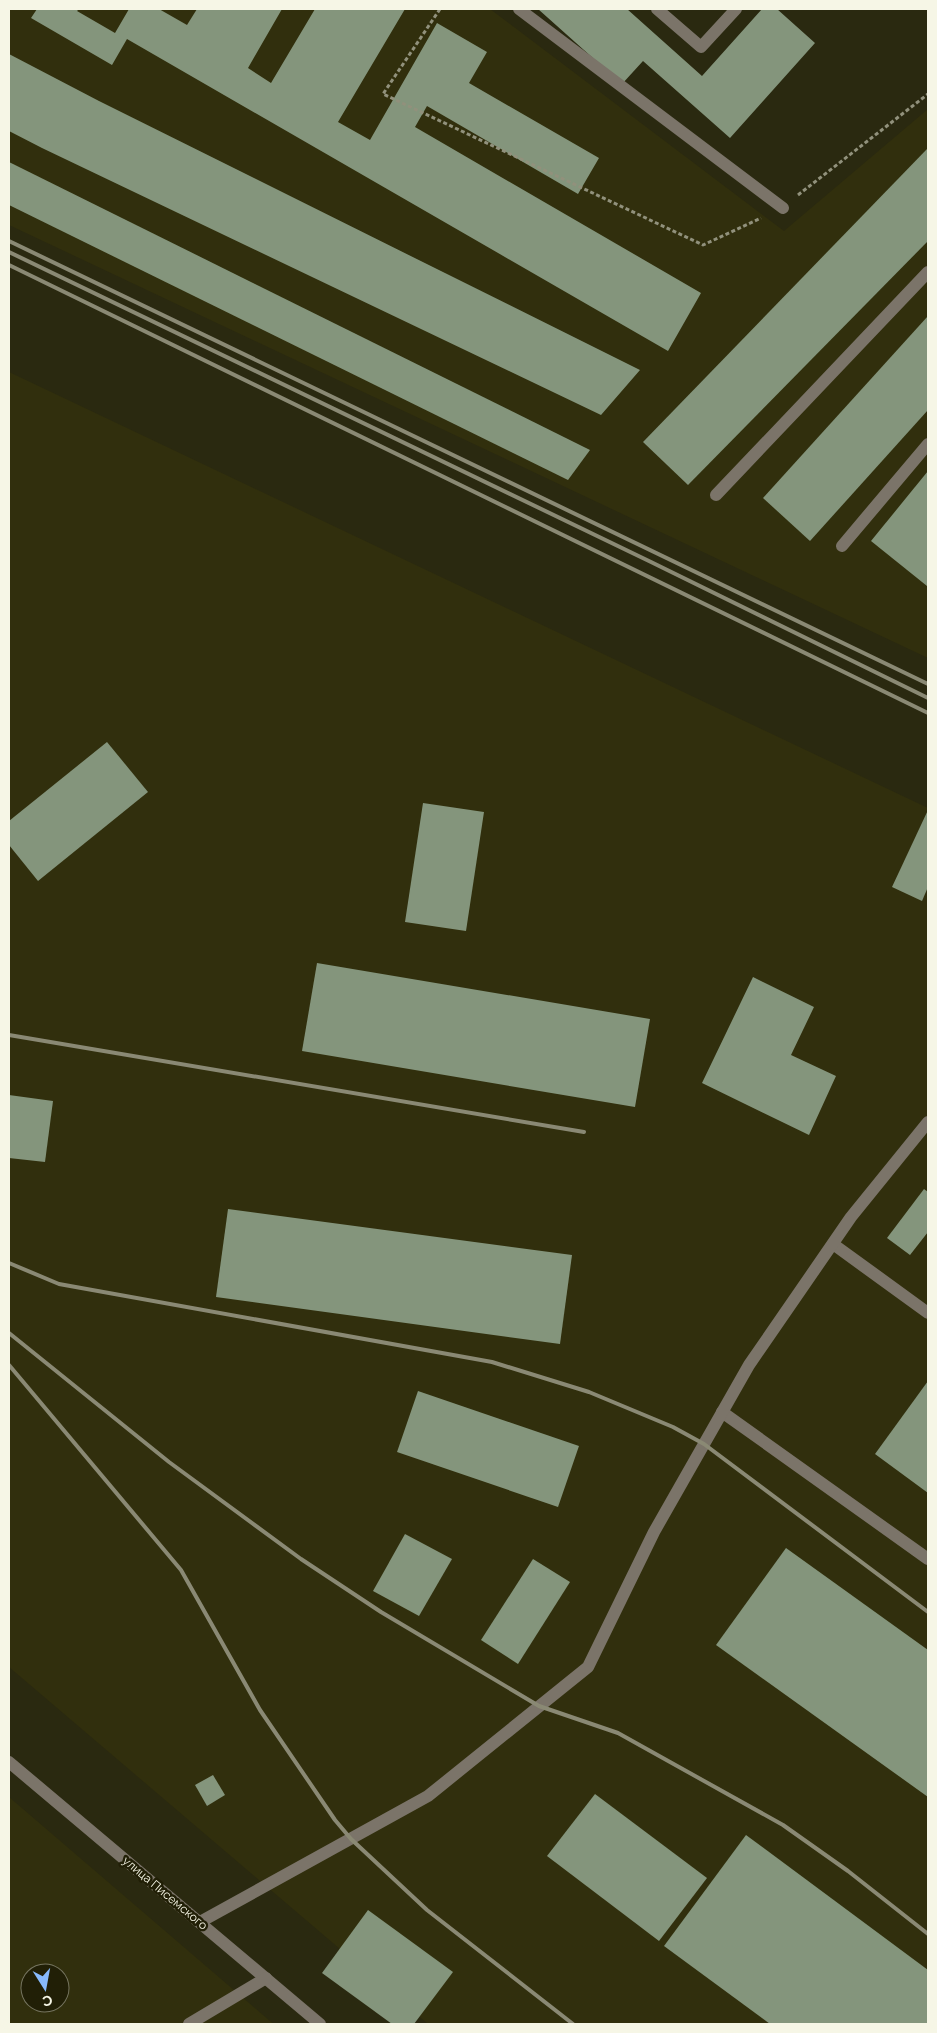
<svg xmlns="http://www.w3.org/2000/svg" width="937" height="2033" font-family="Raleway,sans-serif">
  <style>
    .built { fill: #312f0d; fill-rule: evenodd }
    .building { fill: #84957c }
    .lines { fill: none; stroke-linecap: round; stroke-linejoin: round }
    .path { stroke: #91917c; stroke-width: 3; stroke-dasharray: 4 2.5; stroke-linecap: butt }
    .minor { stroke: #7b7469; stroke-width: 12 }
    .rail { stroke: #8a8974; stroke-width: 4 }
    .labels { text-anchor: middle; dominant-baseline: central; stroke-width: 5; stroke-linejoin: round; paint-order: stroke }
    .street-label { font-size: 12px; fill: #f6f6e6; stroke: #211f06 }
  </style>
  <rect width="100%" height="100%" fill="#2a2910"/>
  <!-- built -->
  <g class="built">
    <path d="M 9,9 L 490,9 L 784,231 L 928,109 L 928,658 L 9,225 Z"/>
    <path d="M 9,372 L 928,808 L 928,2024 L 428,2024 L 9,1667 Z"/>
    <path d="M 9,1797 L 270,2021 L 274,2024 L 9,2024 ZM 30,1973 L 60,1973 L 60,2003 L 30,2003 Z"/>
  </g>
  <!-- building -->
  <g class="building">
    <path d="M 37,9 L 79,9 L 77,11 L 115,33 L 129,9 L 159,9 L 187,25 L 197,9 L 282,9 L 248,68 L 271,83 L 315,9 L 405,9 L 338,122 L 370,140 L 437,23 L 487,52 L 469,83 L 599,158 L 578,194 L 427,106 L 415,127 L 701,293 L 668,351 L 127,39 L 112,65 L 31,18 Z"/>
    <path d="M 538,9 L 627,9 L 702,76 L 762,9 L 777,9 L 815,43 L 730,138 L 643,61 L 622,84 Z"/>
    <path d="M 9,54 L 99,101 L 640,370 L 601,415 L 42,148 L 9,131 Z"/>
    <path d="M 928,148 L 928,241 L 688,485 L 643,442 Z"/>
    <path d="M 9,162 L 590,450 L 568,480 L 9,205 Z"/>
    <path d="M 928,316 L 928,410 L 810,541 L 763,498 Z"/>
    <path d="M 928,471 L 928,584 L 927,586 L 871,541 Z"/>
    <path d="M 107,742 L 148,792 L 38,881 L 9,845 L 9,821 Z"/>
    <path d="M 423,803 L 484,812 L 466,931 L 405,922 Z"/>
    <path d="M 928,810 L 928,887 L 922,901 L 892,887 Z"/>
    <path d="M 317,963 L 650,1019 L 635,1107 L 302,1051 Z"/>
    <path d="M 753,977 L 814,1007 L 791,1055 L 836,1076 L 809,1135 L 702,1083 Z"/>
    <path d="M 9,1095 L 53,1101 L 45,1162 L 9,1158 Z"/>
    <path d="M 924,1189 L 928,1192 L 928,1232 L 910,1255 L 887,1238 Z"/>
    <path d="M 228,1209 L 572,1255 L 560,1344 L 216,1297 Z"/>
    <path d="M 928,1381 L 928,1493 L 875,1454 Z"/>
    <path d="M 418,1391 L 579,1446 L 558,1507 L 397,1452 Z"/>
    <path d="M 405,1534 L 452,1559 L 419,1616 L 373,1591 Z"/>
    <path d="M 786,1548 L 928,1650 L 928,1797 L 716,1645 Z"/>
    <path d="M 533,1559 L 570,1582 L 518,1664 L 481,1640 Z"/>
    <path d="M 213,1775 L 225,1795 L 207,1806 L 195,1785 Z"/>
    <path d="M 595,1794 L 707,1878 L 659,1941 L 547,1856 Z"/>
    <path d="M 746,1835 L 928,1970 L 928,2024 L 770,2024 L 664,1946 Z"/>
    <path d="M 368,1910 L 453,1972 L 414,2024 L 392,2024 L 322,1973 Z"/>
  </g>
  <g class="lines">
    <!-- path -->
    <g class="path">
      <path d="M 440,9 L 383,94 L 703,245 L 761,218"/>
      <path d="M 798,195 L 928,94"/>
    </g>
    <!-- minor -->
    <g class="minor">
      <path d="M 519,9 L 783,208"/>
      <path d="M 657,9 L 701,47 L 736,9"/>
      <path d="M 716,495 L 928,272"/>
      <path d="M 842,546 L 928,444"/>
      <path d="M 833,1244 L 928,1313"/>
      <path d="M 722,1412 L 928,1559"/>
      <path d="M 9,1762 L 320,2024"/>
      <path d="M 200,1922 L 428,1796 L 588,1667 L 654,1532 L 749,1365 L 851,1217 L 928,1122"/>
      <path d="M 189,2024 L 266,1978"/>
    </g>
    <!-- rail -->
    <g class="rail">
      <path d="M 9,241 L 928,684"/>
      <path d="M 9,252 L 651,562 L 928,698"/>
      <path d="M 9,265 L 928,713"/>
      <path d="M 9,1035 L 584,1132"/>
      <path d="M 9,1263 L 59,1284 L 492,1362 L 589,1392 L 673,1427 L 704,1444 L 928,1612"/>
      <path d="M 9,1333 L 169,1462 L 301,1559 L 381,1612 L 539,1706 L 618,1733 L 783,1825 L 848,1871 L 928,1934"/>
      <path d="M 9,1365 L 181,1570 L 260,1710 L 335,1820 L 351,1839 L 427,1910 L 573,2024"/>
    </g>
  </g>
  <g class="labels">
    <!-- street labels -->
    <g class="street-label">
      <text transform="translate(165 1893) rotate(40)">улица Писемского</text>
    </g>
  </g>
  <!-- border -->
  <rect width="937" height="2033" fill="none" stroke="#f6f6e6" stroke-width="20"/>
  <!-- north arrow -->
  <g transform="translate(45 1988) rotate(169)"><circle r="24" fill="#211f06" stroke="#767560"/>
  <path d="M0-4L9 19L0 12L-9 19Z" fill="#88bafc"/>
  <text y="-8" font-size="14" font-weight="bold" text-anchor="middle" fill="#f6f6e6">С</text>
  </g>
</svg>
